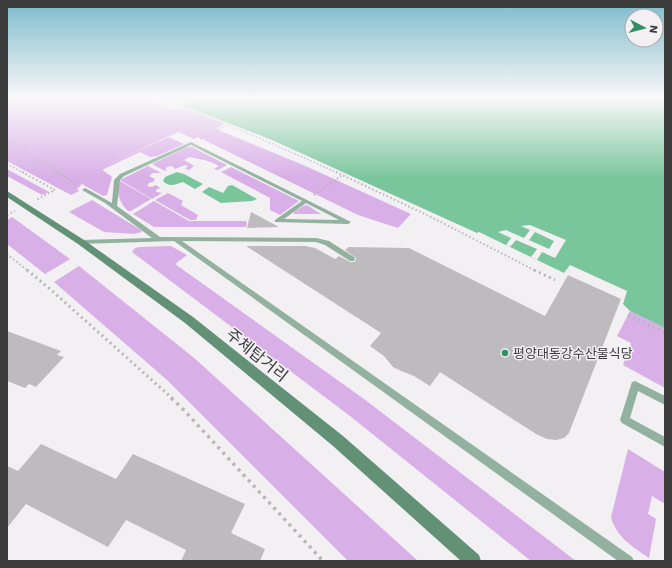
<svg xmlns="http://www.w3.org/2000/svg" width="672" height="568" font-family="'Work Sans','Noto Sans KR',sans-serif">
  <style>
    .green { fill: #d9afe7 }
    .water { fill: #7ac69c }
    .pier { fill: #f3f0f4; fill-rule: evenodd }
    .building { fill: #bebbbf }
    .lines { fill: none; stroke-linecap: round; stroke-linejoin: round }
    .path-far3 { stroke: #b8b6b9; stroke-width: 1.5; stroke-dasharray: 1.5 2; stroke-linecap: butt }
    .path-far2 { stroke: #b8b6b9; stroke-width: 2; stroke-dasharray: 1.5 2.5; stroke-linecap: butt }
    .path-far1 { stroke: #b8b6b9; stroke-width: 3; stroke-dasharray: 2 3.5; stroke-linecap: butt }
    .path { stroke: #b8b6b9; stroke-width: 3.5; stroke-dasharray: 3 4.5; stroke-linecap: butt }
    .service { fill: #92b19e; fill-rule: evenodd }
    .secondary { fill: #629176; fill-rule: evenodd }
    .poi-dot { fill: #358e63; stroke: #f3f0f4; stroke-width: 1.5 }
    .labels { text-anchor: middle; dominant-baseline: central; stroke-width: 3; stroke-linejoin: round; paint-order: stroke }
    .poi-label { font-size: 13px; fill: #3d3c3d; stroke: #f3f0f4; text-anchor: start }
    .near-street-label { font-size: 16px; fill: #3d3c3d; stroke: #f3f0f4 }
  </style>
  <rect width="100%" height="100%" fill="#f3f0f4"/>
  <!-- green -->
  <g class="green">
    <path d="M 7,98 L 145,98 L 171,109 L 184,108 L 224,124 L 216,129 L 301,164 L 411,214 L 398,228 L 358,215 L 198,137 L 194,139 L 178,132 L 108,164 L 169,137 L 184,144 L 157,156 L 150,157 L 140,152 L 102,170 L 100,168 L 112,177 L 107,195 L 103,196 L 82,184 L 77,189 L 79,191 L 71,195 L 7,161 Z"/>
    <path d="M 190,147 L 192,147 L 227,165 L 218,170 L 214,169 L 219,166 C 208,160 200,159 189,157 L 184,160 L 194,166 L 189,170 L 185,169 L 188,166 L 185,165 L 175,169 L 172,166 L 167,167 L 165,169 L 167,170 L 165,171 L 152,164 L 185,148 Z"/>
    <path d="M 148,166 L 161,173 L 153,173 L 149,176 L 155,179 L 153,182 L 149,183 L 147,186 L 151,187 L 156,185 L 160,188 L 156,190 L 156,192 L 162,193 L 152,199 L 120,180 Z"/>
    <path d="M 231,167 L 299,201 L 280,215 L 270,210 L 270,198 L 221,172 Z"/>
    <path d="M 7,169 L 49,192 L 42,195 L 7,176 Z"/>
    <path d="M 120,181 L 151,199 L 131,211 L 128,211 C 120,204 115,191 120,181 Z"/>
    <path d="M 168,193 L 183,201 L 181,205 L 198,215 L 196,220 L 190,220 L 155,200 Z"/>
    <path d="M 92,200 L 141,230 L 142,232 L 134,234 L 104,232 L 69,212 Z"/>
    <path d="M 154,201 L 189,221 L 246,221 L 247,223 L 246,227 L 154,227 L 133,214 Z"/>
    <path d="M 307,205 L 321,214 L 294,214 L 294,212 L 303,206 Z"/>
    <path d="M 12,217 L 70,259 L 45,274 L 7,244 L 7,220 Z"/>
    <path d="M 171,246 L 187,255 L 175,264 L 364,399 L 576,561 L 531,561 L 350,416 L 132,252 L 135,248 L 140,247 Z"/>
    <path d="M 79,266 L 193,357 L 418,561 L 348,561 L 167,380 L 54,282 Z"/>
    <path d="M 630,311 L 665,328 L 665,388 L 623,365 L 631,343 L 617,336 Z"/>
    <path d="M 628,449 L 665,472 L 665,504 L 652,496 L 648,514 L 656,519 L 649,558 C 633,547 616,537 611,517 Z"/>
  </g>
  <!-- water -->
  <g class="water">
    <path d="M 181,98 L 665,98 L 665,328 L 630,311 L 623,304 L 627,291 L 570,265 L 564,273 L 479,232 L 477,233 L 272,140 L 181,105 L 188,101 Z"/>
    <path d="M 177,172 L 184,174 L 203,184 L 195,189 L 183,182 C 176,184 169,188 163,181 L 165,177 Z"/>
    <path d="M 232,185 L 257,199 L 252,201 L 221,203 L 202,192 L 209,187 L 223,193 L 228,186 Z"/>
  </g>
  <!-- pier -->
  <path class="pier" d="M 530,225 L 566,240 L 555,258 L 542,252 L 537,260 L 531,257 L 537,249 L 516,240 L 510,247 L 506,245 L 511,238 L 498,232 L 506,230 L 524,238 L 530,230 L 521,226 ZM 535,232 L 554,241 L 549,249 L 529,240 Z"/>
  <!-- building -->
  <g class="building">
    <path d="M 251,212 L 279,227 L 247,228 Z"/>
    <path d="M 246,246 L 305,246 L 315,248 L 335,259 L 339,256 L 350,262 L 355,262 L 356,258 L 345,250 L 349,247 L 409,248 L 545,316 L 568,275 L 621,299 L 569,433 L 564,438 L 556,440 L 547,439 L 536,434 L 440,372 L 430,386 L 414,376 L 401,371 L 393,367 L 384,356 L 370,346 L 381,333 Z"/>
    <path d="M 7,331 L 61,351 L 57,355 L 64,357 L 36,387 L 29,384 L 25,388 L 7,381 Z"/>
    <path d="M 41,444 L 116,479 L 133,454 L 245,504 L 231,533 L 265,549 L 260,561 L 181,561 L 186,550 L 126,520 L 108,547 L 26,504 L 7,528 L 7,466 L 18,471 Z"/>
  </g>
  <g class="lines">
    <!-- path-far3 -->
    <g class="path-far3">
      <path d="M 162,98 L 264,140 L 338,173"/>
      <path d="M 200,139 L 228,125"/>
      <path d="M 7,140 L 59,173"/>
      <path d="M 7,164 L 24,173"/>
    </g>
    <!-- path-far2 -->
    <g class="path-far2">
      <path d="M 22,172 L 55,190 L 36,200"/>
      <path d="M 57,172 L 77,185"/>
      <path d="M 336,172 L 431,217 L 536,271"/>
      <path d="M 314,195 L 341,176"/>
      <path d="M 7,215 L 15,211"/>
      <path d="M 7,254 L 28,271"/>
    </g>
    <!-- path-far1 -->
    <g class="path-far1">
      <path d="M 27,270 L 50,289 L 173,399"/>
      <path d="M 534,270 L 555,280"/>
      <path d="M 628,315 L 665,333"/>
    </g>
    <!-- path -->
    <path class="path" d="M 171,398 L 182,408 L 323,561"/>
    <!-- service -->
    <g class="service">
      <path d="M 191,142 L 351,222 L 348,224 L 275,222 L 275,220 L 302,201 L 191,145 L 124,176 L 120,180 L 117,206 L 160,237 L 316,238 L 329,241 L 354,257 L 355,259 L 354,261 L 350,261 L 325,245 L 316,242 L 182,241 L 632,557 L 634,561 L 618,561 L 174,241 L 79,244 L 78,242 L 81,240 L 152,238 L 105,203 L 82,190 L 85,188 L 87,189 L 112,203 L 114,180 L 120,174 ZM 306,203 L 339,220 L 284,219 Z"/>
      <path d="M 635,381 L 665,396 L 665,405 L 638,391 L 630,418 L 665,437 L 665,447 L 622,423 L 620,420 L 631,385 L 632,382 Z"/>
    </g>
    <!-- secondary -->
    <path class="secondary" d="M 7,191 L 84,240 L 193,317 L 343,436 L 479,555 L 481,561 L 461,561 L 333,446 L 185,323 L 78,244 L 7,197 Z"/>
  </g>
  <!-- sky -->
  <linearGradient id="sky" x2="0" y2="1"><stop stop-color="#7cbbca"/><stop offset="0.55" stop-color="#faf8fa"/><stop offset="1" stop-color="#faf8fa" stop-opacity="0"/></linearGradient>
  <rect width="672" height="178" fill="url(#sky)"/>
  <!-- markers -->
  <circle class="poi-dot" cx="505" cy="353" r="4"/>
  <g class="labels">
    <!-- poi labels -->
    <g class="poi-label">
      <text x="513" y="353">평양대동강수산물식당</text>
    </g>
    <!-- near-street labels -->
    <g class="near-street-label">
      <text transform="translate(257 355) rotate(39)">주체탑거리</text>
    </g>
  </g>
  <!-- border -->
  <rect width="672" height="568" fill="none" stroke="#3d3c3d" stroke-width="16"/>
  <!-- north arrow -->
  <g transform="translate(644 28) rotate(97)"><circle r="19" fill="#f3f0f4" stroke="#aaa8ab"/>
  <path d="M0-3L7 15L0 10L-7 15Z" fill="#358e63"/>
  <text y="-6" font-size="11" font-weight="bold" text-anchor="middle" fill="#3d3c3d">N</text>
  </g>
</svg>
